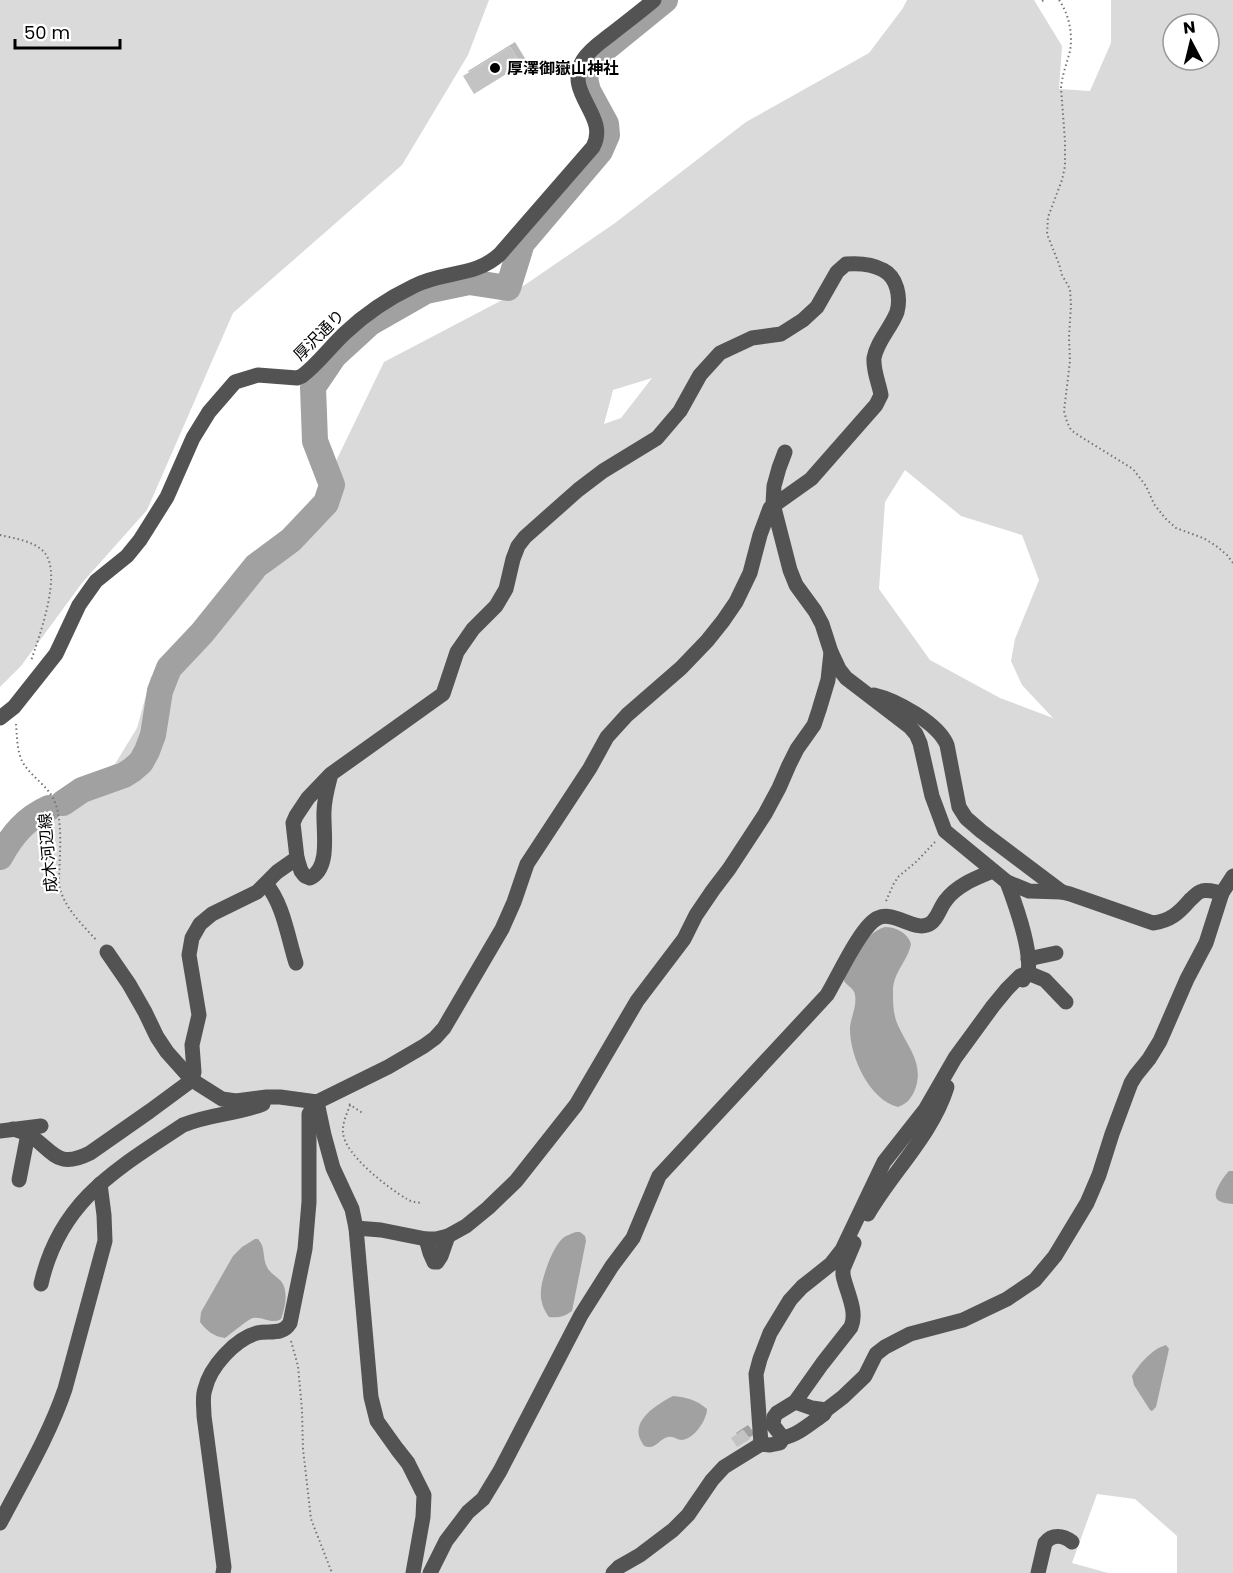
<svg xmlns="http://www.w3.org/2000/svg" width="1233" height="1573" font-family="Poppins,'Noto Sans JP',sans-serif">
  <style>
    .green { fill: #dadada; fill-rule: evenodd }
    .water { fill: #a1a1a1 }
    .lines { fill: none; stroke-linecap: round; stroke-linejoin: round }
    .river { stroke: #a1a1a1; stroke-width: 26 }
    .building { fill: #c3c3c3; filter: url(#shadow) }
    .path { stroke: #757575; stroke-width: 2; stroke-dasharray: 1.5 3; stroke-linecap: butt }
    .minor { stroke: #535353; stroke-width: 15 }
    .poi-dot { fill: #000; stroke: #fff; stroke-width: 2 }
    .labels { text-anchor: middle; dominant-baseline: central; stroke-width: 4.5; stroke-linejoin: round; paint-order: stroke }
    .poi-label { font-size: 16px; font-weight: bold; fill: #000; stroke: #fff; text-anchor: start }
    .street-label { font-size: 16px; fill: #000; stroke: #fff }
  </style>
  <defs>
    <filter id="shadow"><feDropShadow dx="5" dy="-5" stdDeviation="0" flood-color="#0004"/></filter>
  </defs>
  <rect width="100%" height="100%" fill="#fff"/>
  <!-- green -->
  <g class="green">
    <path d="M 0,0 L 489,0 L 468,55 L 402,165 L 233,313 L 147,510 L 82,583 L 21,666 L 0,687 Z"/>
    <path d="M 907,0 L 1034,0 L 1062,46 L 1059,89 L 1090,91 L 1111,43 L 1111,0 L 1233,0 L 1233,1573 L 1177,1573 L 1177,1536 L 1135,1499 L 1097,1494 L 1072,1563 L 1108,1573 L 0,1573 L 0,848 L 61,792 L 115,764 L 137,728 L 151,677 L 201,628 L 290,556 L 384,362 L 506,298 L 615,223 L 746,122 L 869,53 L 903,8 ZM 1173,24 L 1209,24 L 1209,60 L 1173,60 ZM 652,378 L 621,418 L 604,424 L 613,390 ZM 905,470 L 961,516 L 1022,535 L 1039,580 L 1015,639 L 1011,661 L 1022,685 L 1053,718 L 1000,698 L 930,660 L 879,589 L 885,502 Z"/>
  </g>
  <!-- water -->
  <g class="water">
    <path d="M 885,927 C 896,927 908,933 911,944 C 908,961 893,972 893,991 C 893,1002 893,1013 897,1023 C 907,1047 926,1064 914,1092 C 910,1100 906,1104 898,1107 C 869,1100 849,1055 850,1027 C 851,1017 857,1006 855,995 C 854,988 847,986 844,981 L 844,977 C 854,959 864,933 885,927 Z"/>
    <path d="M 1229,1171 L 1233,1171 L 1233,1204 C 1221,1203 1211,1201 1218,1187 C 1221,1181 1224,1176 1229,1171 Z"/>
    <path d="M 576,1232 L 580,1232 L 585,1236 L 586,1241 L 572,1311 C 564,1317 558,1318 549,1317 C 543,1309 540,1300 541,1290 C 542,1277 553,1246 563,1238 C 567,1235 571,1234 576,1232 Z"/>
    <path d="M 255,1239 L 258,1239 C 266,1247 262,1258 267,1267 C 270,1273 276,1276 281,1281 C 289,1291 285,1308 281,1319 C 271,1325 263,1316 253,1318 C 248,1319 231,1334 225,1338 C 214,1337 206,1330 200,1322 L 201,1312 L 233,1256 L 242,1247 Z"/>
    <path d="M 1166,1345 L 1169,1349 L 1156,1407 L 1152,1411 L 1150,1410 L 1134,1385 L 1132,1376 C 1139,1364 1152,1349 1166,1345 Z"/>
    <path d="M 673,1396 C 686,1397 697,1400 707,1409 C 707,1420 694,1439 682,1440 C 677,1440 674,1436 668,1437 C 661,1438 656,1448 648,1447 C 644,1447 643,1444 641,1441 C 630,1420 658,1404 673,1396 Z"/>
  </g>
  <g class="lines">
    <!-- river -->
    <g class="river">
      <path d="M 63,803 L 82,790 L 124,775 L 132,770 L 141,762 L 147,751 L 153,735 L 160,691 L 169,668 L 202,633 L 256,566 L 291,540 L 326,503 L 332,485 L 315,441 L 313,387 L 334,356 L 370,323 L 426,291 L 469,282 L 508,288 L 522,243 L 600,151 L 607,135 L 606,124 L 588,91 L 585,79 L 589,63 L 601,52 L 665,0"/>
      <path d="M 0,857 C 12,835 26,818 49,808"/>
    </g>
  </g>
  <!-- building -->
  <g class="building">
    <path d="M 510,47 L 521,65 L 474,94 L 463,76 Z"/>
    <path d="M 743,1430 L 750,1439 L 737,1447 L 731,1438 Z"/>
  </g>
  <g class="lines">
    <!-- path -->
    <g class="path">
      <path d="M 1059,0 C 1069,14 1073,34 1070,51 C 1067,63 1062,75 1061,88 L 1065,141 L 1065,166 L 1062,180 L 1048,217 L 1047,234 L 1059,264 L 1062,275 L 1070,289 L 1071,305 L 1069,337 L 1070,361 L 1064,411 L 1067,422 L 1071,430 L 1078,435 L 1133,469 L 1146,486 L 1154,504 L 1165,518 L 1176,528 L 1203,538 L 1215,545 L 1227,555 L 1233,563"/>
      <path d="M 1042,1 L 1044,0"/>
      <path d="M 0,535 C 13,538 34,541 44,552 C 63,573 39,637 31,661"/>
      <path d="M 16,724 C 17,735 17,751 22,761 C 30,776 47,785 54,800 C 64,822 59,860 59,884 C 63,907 82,924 97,941"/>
      <path d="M 886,901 L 894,883 L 899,876 L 916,862 L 935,842"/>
      <path d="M 349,1104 L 364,1114"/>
      <path d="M 350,1105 C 347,1114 342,1123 343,1133 C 345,1155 388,1188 407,1199 C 411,1202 416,1202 421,1203"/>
      <path d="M 291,1341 L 298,1366 L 302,1410 L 303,1449 L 311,1519 L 332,1573"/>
    </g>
    <!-- minor -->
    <g class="minor">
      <path d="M 831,652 L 839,669 L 846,678 L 910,727 L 916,734 L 920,743 L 932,796 L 945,831 L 1007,882 L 1029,891 L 1062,892 L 1070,894 L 1153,923 C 1170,921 1179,913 1190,900 C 1194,897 1197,892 1202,891 C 1208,889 1215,892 1222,893"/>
      <path d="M 874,695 C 896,700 938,723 947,745 L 959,807 L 966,818 L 981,831 L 1062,892"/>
      <path d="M 0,718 L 14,707 L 56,654 L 79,605 L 96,581 L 127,556 L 140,540 L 167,497 L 193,438 L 209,412 L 235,382 L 258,375 L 297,378 L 302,376 C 318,364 330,347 345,333 C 365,314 389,298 414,286 C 442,271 476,277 500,254 L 593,147 C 610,115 563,94 583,60 C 590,49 601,42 610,35 C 625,23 640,12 654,0"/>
      <path d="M 1007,882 C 1015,903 1032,951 1028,972 C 1027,974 1024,978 1023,980"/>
      <path d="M 266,884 C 283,903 288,938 296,963"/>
      <path d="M 107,952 L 129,984 L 145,1012 L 157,1037 L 167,1052 L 192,1080 L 222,1099 L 236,1101 L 267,1097 L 280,1097 L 317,1102 L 324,1135 L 333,1168 L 352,1209 L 356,1228 L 371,1397 L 377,1421 L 397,1449 L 408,1463 L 424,1495 L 423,1517 L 413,1573"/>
      <path d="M 1028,959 L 1056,953"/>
      <path d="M 13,1129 C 19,1131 26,1133 31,1136 C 55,1153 58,1169 90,1153 L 150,1111 L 192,1080 L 194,1072 L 192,1045 L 199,1015 L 189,955 L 192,938 L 200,924 L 212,914 L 257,892 L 277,872 L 297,858"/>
      <path d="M 0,1131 L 41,1126"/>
      <path d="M 19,1180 L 28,1134"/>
      <path d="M 868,1214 C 893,1171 932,1135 947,1087"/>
      <path d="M 356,1228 L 381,1230 L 426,1239 L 436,1239 L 448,1236 L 466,1226 L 488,1208 L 516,1181 L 576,1105 L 637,1001 L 684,939 L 696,915 L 713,890 L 729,869 L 765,814 L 779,788 L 789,765 L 797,749 L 814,725 L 819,710 L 828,680 L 831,652 L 822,624 L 815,611 L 796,585 L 790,570 L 773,504 L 774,486 L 779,468 L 785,452"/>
      <path d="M 426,1239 L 430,1253 L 434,1262 L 437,1262 L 441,1256 L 448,1236"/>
      <path d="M 41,1284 C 60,1200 117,1169 183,1125 C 209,1114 237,1114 263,1104"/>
      <path d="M 795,1402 L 812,1408 L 826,1410 L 843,1397 L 865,1376 L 876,1354 L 885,1347 L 910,1334 L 963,1320 L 1007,1299 L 1035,1280 L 1055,1256 L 1087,1203 L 1099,1175 L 1112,1134 L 1131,1083 L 1136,1075 L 1149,1059 L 1160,1041 L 1187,979 L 1206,943 L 1222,893 L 1233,876"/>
      <path d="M 826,1410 L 824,1414 C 811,1423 798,1435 783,1438 L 773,1425 L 774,1417 L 777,1413 L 795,1402 L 822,1364 L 851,1327 C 858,1311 846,1291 843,1275 L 843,1269 L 854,1243"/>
      <path d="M 761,1444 L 756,1374 L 760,1359 L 770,1333 L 790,1300 L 802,1287 L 831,1264 L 842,1250 L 884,1162 L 925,1110 L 955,1058 L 993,1006 L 1007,989 L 1020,976 L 1028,973 L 1045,980 L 1066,1002"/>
      <path d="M 0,1523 C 23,1479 49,1436 65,1389 L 105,1241 L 104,1215 L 100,1184"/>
      <path d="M 223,1573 L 224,1567 L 204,1416 C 204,1407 202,1397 205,1389 C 210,1367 235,1339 257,1333 C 269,1330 282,1336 290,1323 L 305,1249 L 309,1202 L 309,1114 L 317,1102 L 388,1067 L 424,1046 L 435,1038 L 444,1028 L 502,929 L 514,902 L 527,864 L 590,768 L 607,737 L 627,715 L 681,668 L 707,641 L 723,621 L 736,602 L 750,573 L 760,535 L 770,508 L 811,479 L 876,405 L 881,395 C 879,383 873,371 874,358 C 877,341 891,328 897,312 C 901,297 897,277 883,270 C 872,264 858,263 846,264 L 837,272 L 817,307 L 803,320 L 781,334 L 752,338 L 720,353 L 700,375 L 680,411 L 657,438 L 603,471 L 578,490 L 525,537 L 518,546 L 513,559 L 506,589 L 496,606 L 473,629 L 457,652 L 443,694 L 331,774 L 308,798 L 296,816 L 293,823 L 297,858 L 301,871 L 305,876 L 310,878 C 331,868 323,831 324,812 C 324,799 328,786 331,774"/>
      <path d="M 430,1573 L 446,1541 L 468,1512 L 483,1499 L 500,1471 L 581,1315 L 612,1266 L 633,1238 L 659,1176 L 827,995 C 837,979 861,925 878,918 C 895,910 916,934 931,923 C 938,918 940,907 946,900 C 957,885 976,878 993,871"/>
      <path d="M 613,1573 L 619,1567 L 640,1555 L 673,1530 L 688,1515 L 712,1480 L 724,1467 L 761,1444 L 770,1445 L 780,1443 L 783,1438"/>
      <path d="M 1038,1573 L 1045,1543 C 1052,1534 1063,1535 1072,1542"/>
    </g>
  </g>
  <!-- markers -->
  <circle class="poi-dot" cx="495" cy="68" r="6"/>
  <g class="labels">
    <!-- poi labels -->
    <g class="poi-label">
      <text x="507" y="68">厚澤御嶽山神社</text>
    </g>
    <!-- street labels -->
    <g class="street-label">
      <text transform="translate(319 335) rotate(-45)">厚沢通り</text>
      <text transform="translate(48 853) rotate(-95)">成木河辺線</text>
    </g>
  </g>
  <!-- north arrow -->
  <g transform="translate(1191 42) rotate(353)"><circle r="28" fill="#ffffff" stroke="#999999" stroke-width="1.5"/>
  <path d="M0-4.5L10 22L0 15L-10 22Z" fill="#000000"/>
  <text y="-9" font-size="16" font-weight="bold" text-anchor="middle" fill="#000000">N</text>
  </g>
  <!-- scale -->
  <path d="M15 39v9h105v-9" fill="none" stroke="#000000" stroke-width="3"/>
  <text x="24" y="39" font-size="18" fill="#000000" stroke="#ffffff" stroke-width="4.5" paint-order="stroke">50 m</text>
</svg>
